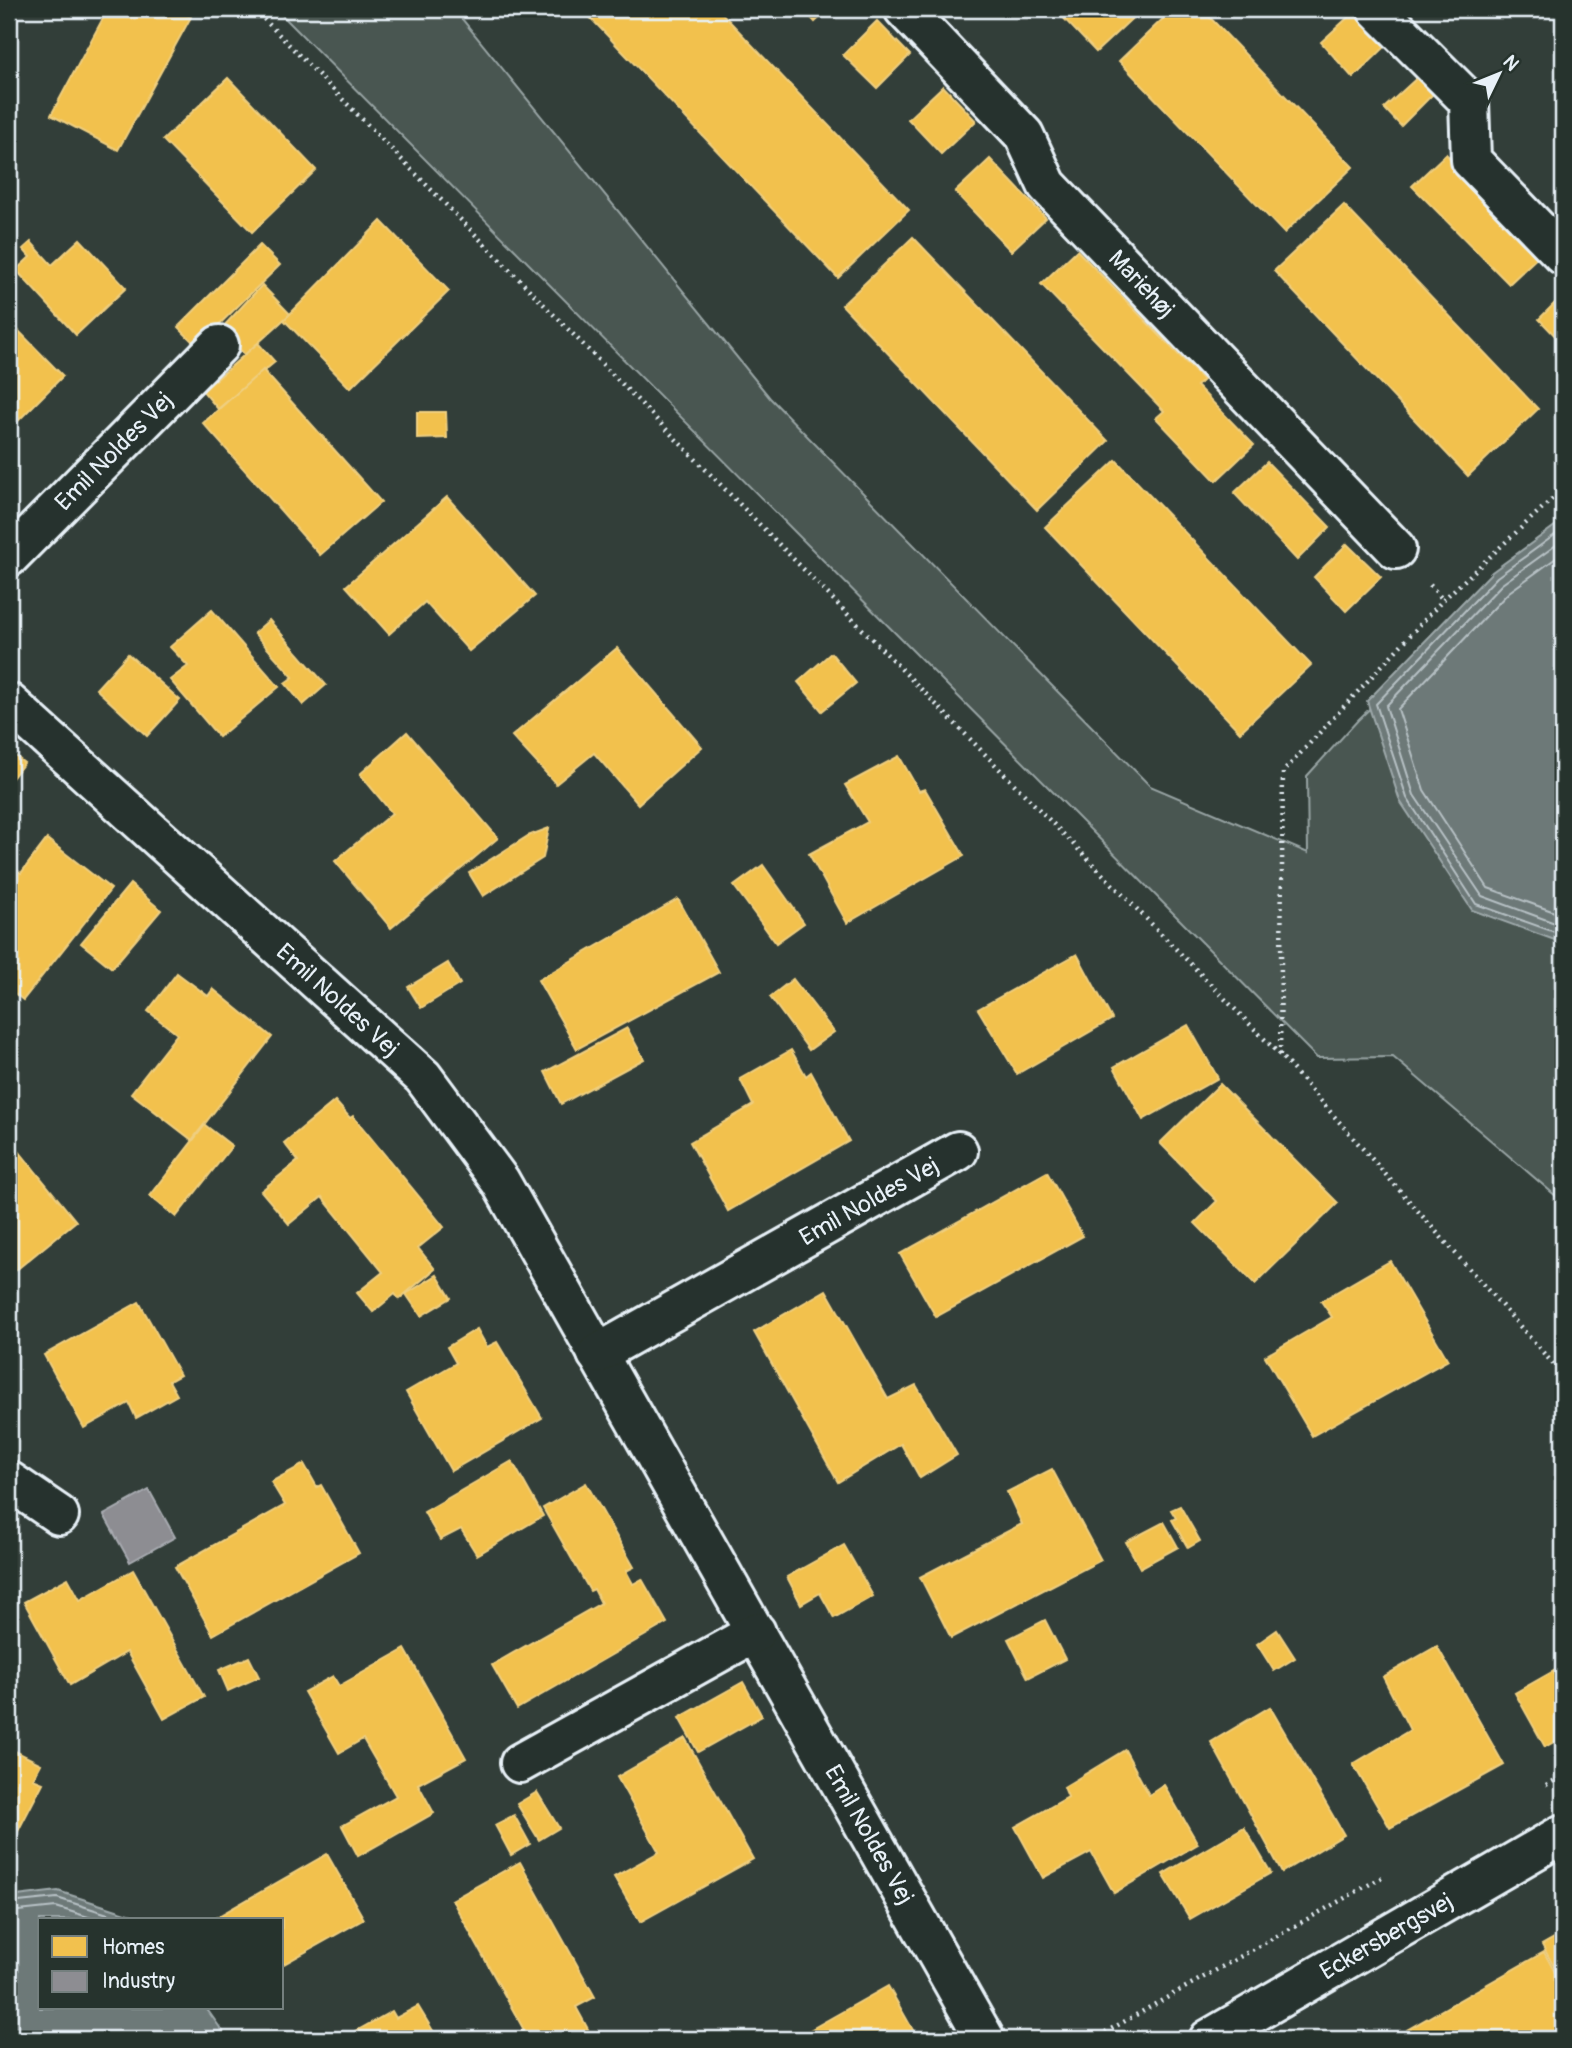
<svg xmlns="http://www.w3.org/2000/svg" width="1572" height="2048" font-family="Pangolin,sans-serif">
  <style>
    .green { fill: #495651; stroke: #98a4a4; stroke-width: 2 }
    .water { fill: #6d7978; stroke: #9ea9ab; stroke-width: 2 }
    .homes { fill: #f2c14e; stroke: #efcf81; stroke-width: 2 }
    .industry { fill: #8d8d92; stroke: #a8abb1; stroke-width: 2 }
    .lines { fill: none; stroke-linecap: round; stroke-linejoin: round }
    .shore { stroke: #b7c1c5; stroke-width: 2 }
    .minor-casing { stroke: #e8f1f8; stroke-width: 44 }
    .path { stroke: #e8f1f8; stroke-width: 4.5; stroke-dasharray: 2 5; stroke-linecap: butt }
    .minor { stroke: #26332d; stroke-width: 38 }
    .labels { text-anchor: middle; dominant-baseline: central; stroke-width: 7; stroke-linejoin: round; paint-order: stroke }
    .street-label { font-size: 24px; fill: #e8f1f8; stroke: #26332d }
  </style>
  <rect width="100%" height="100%" fill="#323e39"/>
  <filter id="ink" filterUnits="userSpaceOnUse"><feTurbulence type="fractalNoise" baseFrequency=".0143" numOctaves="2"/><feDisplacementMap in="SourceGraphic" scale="14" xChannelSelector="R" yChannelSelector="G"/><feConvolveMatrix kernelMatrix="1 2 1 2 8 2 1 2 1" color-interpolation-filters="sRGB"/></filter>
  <g filter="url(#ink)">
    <!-- green -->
    <path class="green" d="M 276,9 L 454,9 L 770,398 L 1150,786 L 1308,853 L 1307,776 L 1358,720 L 1563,521 L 1563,1202 L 1393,1057 L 1317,1058 Z"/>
    <!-- water -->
    <g class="water">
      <path d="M 1563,520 L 1563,943 L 1472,910 L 1400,801 L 1367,701 L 1492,572 Z"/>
      <path d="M 58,1891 L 135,1916 L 139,1920 L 40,1920 L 40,2008 L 206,2008 L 228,2039 L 9,2039 L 9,1897 Z"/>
    </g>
    <!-- homes -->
    <g class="homes">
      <path d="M 108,9 L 174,9 L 191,17 L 118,150 L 51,115 Z"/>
      <path d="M 582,9 L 718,9 L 909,210 L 838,278 Z"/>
      <path d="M 803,9 L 829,9 L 815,22 Z"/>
      <path d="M 1055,9 L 1142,9 L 1096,52 Z"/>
      <path d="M 1173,9 L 1202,9 L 1353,167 L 1284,233 L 1119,61 Z"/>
      <path d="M 1355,11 L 1387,45 L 1353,78 L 1321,42 Z"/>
      <path d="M 877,21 L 910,55 L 877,88 L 843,55 Z"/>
      <path d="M 1418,77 L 1434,93 L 1401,126 L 1384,108 Z"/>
      <path d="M 228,78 L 316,170 L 252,232 L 163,140 Z"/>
      <path d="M 943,86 L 976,121 L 941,154 L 908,119 Z"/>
      <path d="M 1446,154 L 1542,253 L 1509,284 L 1412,186 Z"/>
      <path d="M 990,159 L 1046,218 L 1011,251 L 955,192 Z"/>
      <path d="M 1344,205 L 1538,409 L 1468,476 L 1274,271 Z"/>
      <path d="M 381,221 L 449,291 L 350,388 L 284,320 Z"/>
      <path d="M 913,237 L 1108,441 L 1037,510 L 842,305 Z"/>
      <path d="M 80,239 L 126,288 L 76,335 L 16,270 L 30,257 L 23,249 L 31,242 L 52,265 Z"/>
      <path d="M 260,245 L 280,265 L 197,346 L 178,327 Z"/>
      <path d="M 1077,250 L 1203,380 L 1197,386 L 1254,445 L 1216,481 L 1156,418 L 1164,411 L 1041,284 Z"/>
      <path d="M 262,285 L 290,314 L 245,355 L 221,329 Z"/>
      <path d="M 1563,295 L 1563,344 L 1539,319 Z"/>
      <path d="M 9,321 L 63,376 L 9,430 Z"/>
      <path d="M 258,343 L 275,362 L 218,409 L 203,391 Z"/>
      <path d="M 263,370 L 381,502 L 320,555 L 203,423 Z"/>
      <path d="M 417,412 L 446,412 L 447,438 L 417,439 Z"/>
      <path d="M 1116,460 L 1311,665 L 1240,732 L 1045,527 Z"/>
      <path d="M 1267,462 L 1330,527 L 1297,560 L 1234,493 Z"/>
      <path d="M 447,497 L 535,596 L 469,651 L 425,602 L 389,634 L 346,586 Z"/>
      <path d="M 1347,544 L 1381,577 L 1346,611 L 1314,577 Z"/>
      <path d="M 212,610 L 279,687 L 219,737 L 170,680 L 188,666 L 170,647 Z"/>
      <path d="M 269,620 L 326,685 L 303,705 L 285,683 L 293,677 L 254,633 Z"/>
      <path d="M 617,648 L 702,747 L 638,804 L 594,753 L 556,784 L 512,736 Z"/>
      <path d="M 831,653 L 856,683 L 822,711 L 798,682 Z"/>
      <path d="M 128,654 L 180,700 L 147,736 L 96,689 Z"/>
      <path d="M 407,732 L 498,838 L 391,928 L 335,861 L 392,813 L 360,774 Z"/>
      <path d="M 9,751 L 24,763 L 9,782 Z"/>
      <path d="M 899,756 L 919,791 L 925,789 L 964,856 L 847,923 L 809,854 L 868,822 L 845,785 Z"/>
      <path d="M 549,828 L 543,858 L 483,896 L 469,873 L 528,836 Z"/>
      <path d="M 47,839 L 111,889 L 23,1000 L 9,989 L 9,864 L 21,873 Z"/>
      <path d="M 763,865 L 804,923 L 776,943 L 734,886 Z"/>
      <path d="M 130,884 L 161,910 L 112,968 L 81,943 Z"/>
      <path d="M 678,899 L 719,972 L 577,1049 L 538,980 Z"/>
      <path d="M 1077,954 L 1112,1019 L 1017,1074 L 978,1009 Z"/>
      <path d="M 448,963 L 460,984 L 421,1008 L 408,987 Z"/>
      <path d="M 177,973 L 208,996 L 213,989 L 272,1037 L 192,1140 L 131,1093 L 177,1034 L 148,1011 Z"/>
      <path d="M 793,979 L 834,1032 L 809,1050 L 770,997 Z"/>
      <path d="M 1188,1025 L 1218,1078 L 1143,1120 L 1114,1067 Z"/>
      <path d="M 627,1028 L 644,1059 L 561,1104 L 545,1072 Z"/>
      <path d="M 791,1050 L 806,1076 L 811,1072 L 849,1141 L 728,1211 L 690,1142 L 753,1105 L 740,1079 Z"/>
      <path d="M 1220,1084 L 1338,1203 L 1255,1284 L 1195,1223 L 1217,1201 L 1160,1143 Z"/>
      <path d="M 335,1101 L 350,1118 L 353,1116 L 444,1227 L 418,1248 L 435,1269 L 399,1299 L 395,1294 L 373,1312 L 357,1293 L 383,1272 L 322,1197 L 289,1224 L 261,1191 L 298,1161 L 284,1143 Z"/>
      <path d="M 205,1125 L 232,1146 L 176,1217 L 150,1196 Z"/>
      <path d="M 9,1139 L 76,1221 L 9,1276 Z"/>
      <path d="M 1047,1172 L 1083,1236 L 936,1317 L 900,1254 Z"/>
      <path d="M 1390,1261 L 1448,1360 L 1312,1436 L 1265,1356 L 1332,1317 L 1321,1301 Z"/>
      <path d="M 437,1275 L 451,1298 L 421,1316 L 406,1294 Z"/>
      <path d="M 826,1290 L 888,1399 L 916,1385 L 957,1455 L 920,1478 L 901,1444 L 838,1482 L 754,1332 Z"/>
      <path d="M 139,1302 L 180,1375 L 169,1381 L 177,1395 L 136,1418 L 129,1403 L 84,1428 L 44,1355 Z"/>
      <path d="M 477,1329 L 487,1347 L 497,1342 L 542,1418 L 451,1471 L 406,1392 L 456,1363 L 447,1347 Z"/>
      <path d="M 512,1461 L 543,1516 L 477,1555 L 461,1529 L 440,1540 L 424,1512 Z"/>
      <path d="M 304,1464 L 317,1487 L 321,1485 L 359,1553 L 213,1635 L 175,1567 L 285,1505 L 271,1482 Z"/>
      <path d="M 1052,1469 L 1101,1560 L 951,1638 L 920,1577 L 1022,1524 L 1007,1492 Z"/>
      <path d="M 586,1483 L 634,1567 L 626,1571 L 633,1584 L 642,1579 L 667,1623 L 517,1709 L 492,1665 L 601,1603 L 594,1589 L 590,1591 L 543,1508 Z"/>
      <path d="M 1180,1506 L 1200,1541 L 1188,1548 L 1172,1520 L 1176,1518 L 1171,1510 Z"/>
      <path d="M 1164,1522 L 1178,1547 L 1140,1568 L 1126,1542 Z"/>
      <path d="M 844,1545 L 873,1596 L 834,1618 L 820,1593 L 801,1604 L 787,1577 Z"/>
      <path d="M 133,1570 L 204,1697 L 164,1719 L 127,1652 L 70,1685 L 24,1602 L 68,1578 L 80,1600 Z"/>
      <path d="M 1045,1620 L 1065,1659 L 1028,1678 L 1008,1639 Z"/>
      <path d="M 1277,1630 L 1295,1658 L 1274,1671 L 1257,1644 Z"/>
      <path d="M 1437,1646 L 1504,1765 L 1390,1828 L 1353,1764 L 1410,1730 L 1383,1677 Z"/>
      <path d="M 405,1649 L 466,1758 L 418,1784 L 434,1813 L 358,1856 L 342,1826 L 396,1796 L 363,1739 L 339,1753 L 304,1692 L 333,1676 L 339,1686 Z"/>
      <path d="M 249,1657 L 259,1677 L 228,1691 L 219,1670 Z"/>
      <path d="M 1561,1667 L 1563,1737 L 1545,1747 L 1515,1693 Z"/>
      <path d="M 743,1682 L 762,1716 L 698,1752 L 679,1718 Z"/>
      <path d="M 1270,1707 L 1344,1835 L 1282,1872 L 1211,1742 Z"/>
      <path d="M 685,1738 L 753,1859 L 640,1922 L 614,1877 L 659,1852 L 617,1777 Z"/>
      <path d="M 9,1748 L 41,1764 L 33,1779 L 43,1783 L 16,1835 L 9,1830 Z"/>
      <path d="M 1125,1750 L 1149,1795 L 1164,1785 L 1198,1844 L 1114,1893 L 1091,1852 L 1043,1878 L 1015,1827 L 1068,1797 L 1064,1787 Z"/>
      <path d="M 537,1792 L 559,1828 L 539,1840 L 517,1804 Z"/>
      <path d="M 514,1815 L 530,1844 L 511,1855 L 495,1825 Z"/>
      <path d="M 1244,1827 L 1271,1873 L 1190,1919 L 1163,1874 Z"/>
      <path d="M 327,1854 L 364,1919 L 282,1965 L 282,1920 L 215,1918 Z"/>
      <path d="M 520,1862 L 595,1997 L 576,2007 L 588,2029 L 570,2039 L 508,2039 L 524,2030 L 452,1900 Z"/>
      <path d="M 1563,1933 L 1563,1983 L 1542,1945 Z"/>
      <path d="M 1544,1952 L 1563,1987 L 1563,2037 L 1412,2039 L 1407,2030 Z"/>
      <path d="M 888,1986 L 918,2039 L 794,2039 Z"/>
      <path d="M 418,2006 L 438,2039 L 342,2039 L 392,2011 L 396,2018 Z"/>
    </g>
    <!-- industry -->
    <path class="industry" d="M 149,1490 L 175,1537 L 130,1562 L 104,1515 Z"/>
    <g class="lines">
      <!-- shore -->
      <g class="shore">
        <path d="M 1563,529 L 1497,577 L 1376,704 L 1407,798 L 1476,904 L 1563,935"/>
        <path d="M 1563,540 L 1502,584 L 1386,706 L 1414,795 L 1482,896 L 1563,926"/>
        <path d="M 1563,553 L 1509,592 L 1398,709 L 1424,790 L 1488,888 L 1563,915"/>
        <path d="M 9,1903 L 57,1898 L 127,1920"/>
        <path d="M 9,1912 L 56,1907 L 98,1920"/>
      </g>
      <!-- minor casing -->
      <g class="minor-casing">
        <g id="minor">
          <path id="s1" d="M 904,9 L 1024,135 L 1047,185 L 1396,549"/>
          <path d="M 1377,9 L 1469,101 L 1471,160 L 1563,255"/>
          <path id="s2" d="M 9,557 L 219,345"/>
          <path id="s3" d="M 9,703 L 423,1077 L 500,1181 L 985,2039"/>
          <path id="s4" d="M 597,1354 L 958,1151"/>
          <path d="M 9,1481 L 59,1515"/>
          <path d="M 520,1763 L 756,1632"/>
          <path id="s5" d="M 1209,2039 L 1563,1834"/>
        </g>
      </g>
      <!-- path -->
      <g class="path">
        <path d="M 254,9 L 1280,1055 L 1563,1375"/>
        <path d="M 1430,585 L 1443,600"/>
        <path d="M 1280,1055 L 1283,772 L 1443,600 L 1563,489"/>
        <path d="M 1546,1785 L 1563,1776"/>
        <path d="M 1093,2039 L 1386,1875"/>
      </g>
      <!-- minor -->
      <use href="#minor" class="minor"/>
    </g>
  </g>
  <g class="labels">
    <!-- street labels -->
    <g class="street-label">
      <text stroke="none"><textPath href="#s1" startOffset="366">Mariehøj</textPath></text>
      <text stroke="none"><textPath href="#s2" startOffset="149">Emil Noldes Vej</textPath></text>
      <text stroke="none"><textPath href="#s3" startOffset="443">Emil Noldes Vej</textPath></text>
      <text stroke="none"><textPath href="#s4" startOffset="312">Emil Noldes Vej</textPath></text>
      <text stroke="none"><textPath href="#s3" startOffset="1438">Emil Noldes Vej</textPath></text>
      <text stroke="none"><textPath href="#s5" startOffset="205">Eckersbergsvej</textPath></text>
    </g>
  </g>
  <!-- margin -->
  <rect width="1572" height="2048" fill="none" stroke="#26332d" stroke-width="35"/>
  <rect x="18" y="18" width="1537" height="2013" fill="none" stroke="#e8f1f8" stroke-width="2.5" filter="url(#ink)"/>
  <!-- legend -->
  <rect x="38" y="1918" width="245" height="91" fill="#26332d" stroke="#747f7e" stroke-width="2"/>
  <rect x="52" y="1936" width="35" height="21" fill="#f2c14e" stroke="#747f7e" stroke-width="2"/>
  <text x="102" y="1954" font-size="21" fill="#e8f1f8">Homes</text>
  <rect x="52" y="1971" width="35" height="21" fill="#8d8d92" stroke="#747f7e" stroke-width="2"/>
  <text x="102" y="1988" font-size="21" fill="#e8f1f8">Industry</text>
  <!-- north arrow -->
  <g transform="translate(1499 74) rotate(47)" stroke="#26332d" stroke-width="5" paint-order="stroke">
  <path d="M0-5L12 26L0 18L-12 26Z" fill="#e8f1f8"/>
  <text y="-10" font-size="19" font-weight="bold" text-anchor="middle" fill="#e8f1f8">N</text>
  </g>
</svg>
